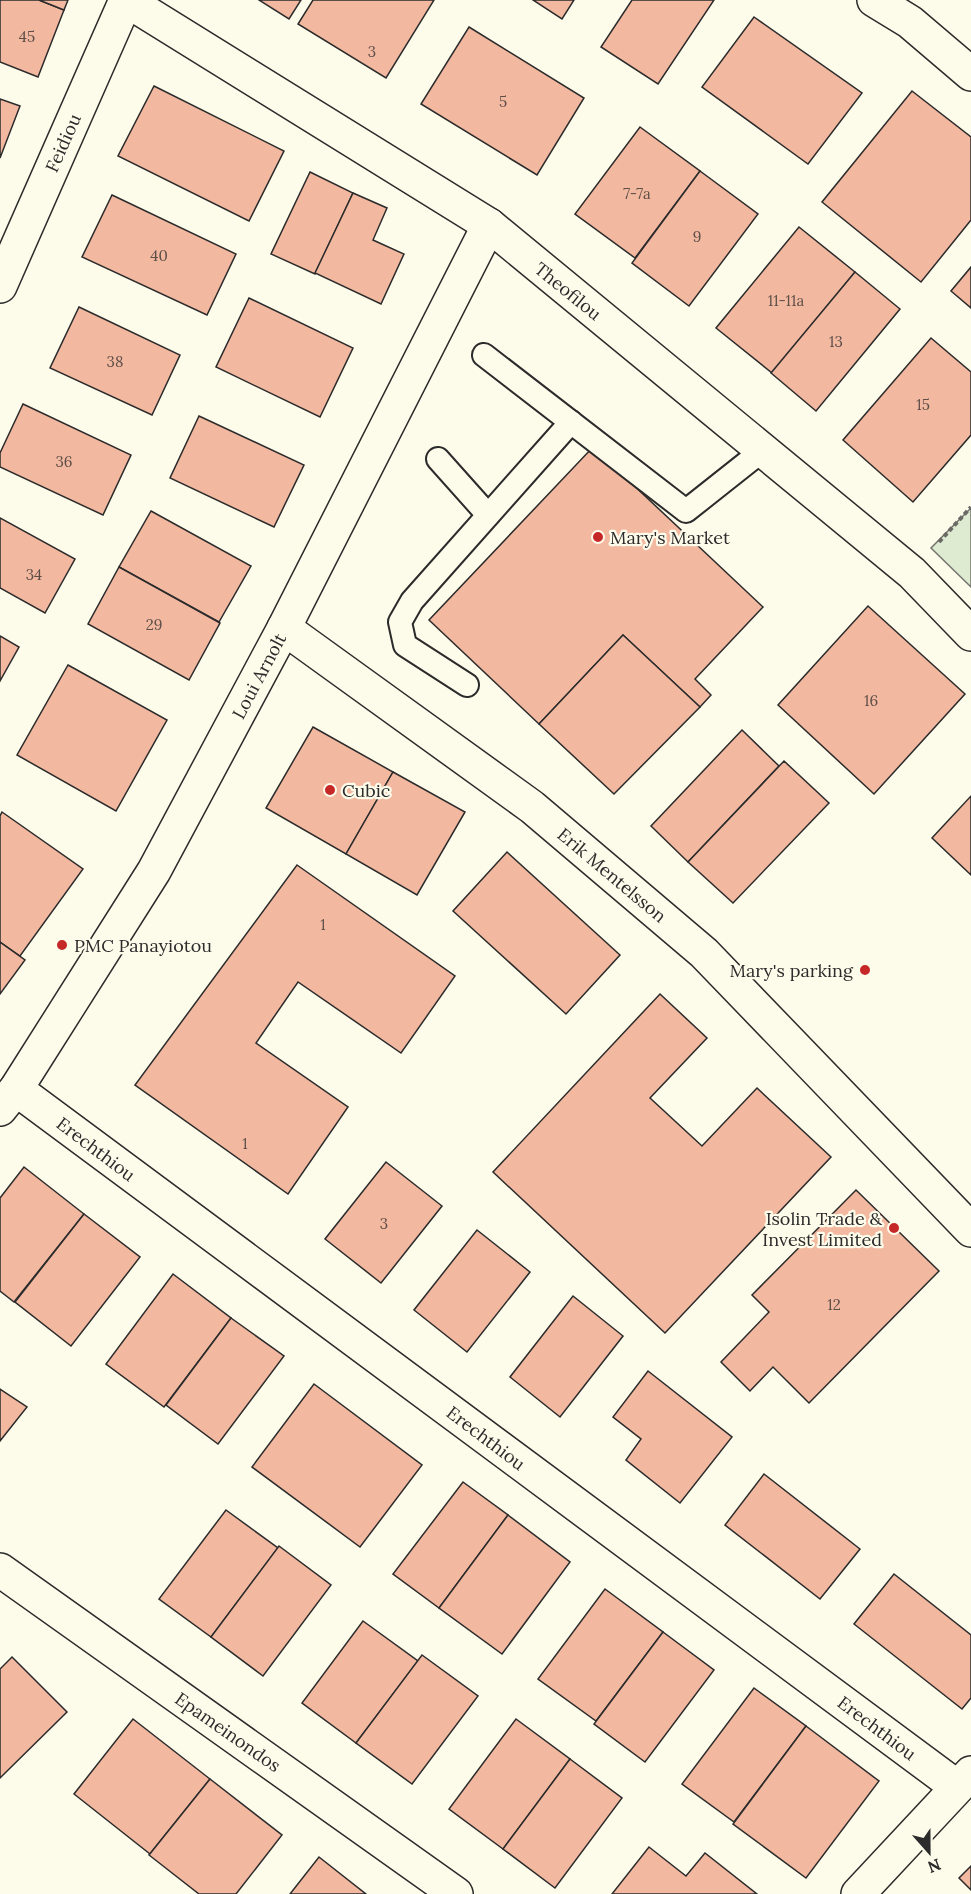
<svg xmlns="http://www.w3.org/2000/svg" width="971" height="1894" font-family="Lora,serif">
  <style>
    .green { fill: #deebd1; stroke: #74746e; stroke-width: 1.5 }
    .building { fill: #f2b8a0; stroke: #2b2b2b; stroke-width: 1.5 }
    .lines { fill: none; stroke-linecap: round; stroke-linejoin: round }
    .lane-casing { stroke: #2b2b2b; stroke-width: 26 }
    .street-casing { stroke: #2b2b2b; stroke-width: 36 }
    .secondary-casing { stroke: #2b2b2b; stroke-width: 36 }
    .path { stroke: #6a6964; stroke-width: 4; stroke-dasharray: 4.5 3; stroke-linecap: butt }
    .lane { stroke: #fdfbea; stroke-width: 22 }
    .street { stroke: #fdfbea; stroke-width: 33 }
    .secondary { stroke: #fdfbea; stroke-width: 33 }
    .poi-dot { fill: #c62828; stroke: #fdfbea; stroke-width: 2 }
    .labels { text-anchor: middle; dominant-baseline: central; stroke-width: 4.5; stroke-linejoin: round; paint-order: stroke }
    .number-label { font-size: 15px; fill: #5d4e48 }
    .street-label { font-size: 18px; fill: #2b2b2b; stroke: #fdfbea }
    .poi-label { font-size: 18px; fill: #2b2b2b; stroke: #fdfbea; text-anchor: start }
  </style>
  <rect width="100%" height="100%" fill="#fdfbea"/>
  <!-- green -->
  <path class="green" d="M 971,508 L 971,587 L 931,548 Z"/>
  <!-- building -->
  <g class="building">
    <path d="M 0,0 L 39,0 L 64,10 L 38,77 L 0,62 Z"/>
    <path d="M 39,0 L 68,0 L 64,10 Z"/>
    <path d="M 259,0 L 301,0 L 289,19 Z"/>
    <path d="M 313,0 L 434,0 L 386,78 L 298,24 Z"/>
    <path d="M 533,0 L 574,0 L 562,19 Z"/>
    <path d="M 632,0 L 714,0 L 658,84 L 601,47 Z"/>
    <path d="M 754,17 L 862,93 L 808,164 L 702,87 Z"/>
    <path d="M 469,27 L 584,98 L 537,175 L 421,104 Z"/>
    <path d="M 154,86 L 284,151 L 249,221 L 118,156 Z"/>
    <path d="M 912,91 L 971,137 L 971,220 L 921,282 L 822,202 Z"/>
    <path d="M 0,99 L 20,106 L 0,158 Z"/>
    <path d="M 640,127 L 700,171 L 635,258 L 575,214 Z"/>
    <path d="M 700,171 L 758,214 L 689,306 L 632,263 Z"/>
    <path d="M 310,172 L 353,193 L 315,274 L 271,254 Z"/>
    <path d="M 353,193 L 387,208 L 373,240 L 404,254 L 381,304 L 315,273 Z"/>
    <path d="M 112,195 L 236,254 L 207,315 L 82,257 Z"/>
    <path d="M 799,227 L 855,272 L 772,373 L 716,328 Z"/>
    <path d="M 971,267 L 971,308 L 951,291 Z"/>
    <path d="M 855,272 L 900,309 L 816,411 L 771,373 Z"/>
    <path d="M 249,298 L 353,348 L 320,417 L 216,367 Z"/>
    <path d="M 79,307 L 180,355 L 152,415 L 50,368 Z"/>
    <path d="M 931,338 L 971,372 L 971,435 L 913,502 L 843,440 Z"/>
    <path d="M 23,404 L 131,455 L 103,515 L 0,467 L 0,453 Z"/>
    <path d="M 199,416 L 304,465 L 274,527 L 170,478 Z"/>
    <path d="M 593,447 L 763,607 L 695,679 L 711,695 L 700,707 L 623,635 L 539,724 L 429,620 Z"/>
    <path d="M 151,511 L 251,566 L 219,622 L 119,567 Z"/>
    <path d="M 0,518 L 75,559 L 45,613 L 0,588 Z"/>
    <path d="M 119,567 L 220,623 L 189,680 L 88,624 Z"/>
    <path d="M 868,606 L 965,694 L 874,794 L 778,705 Z"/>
    <path d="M 623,635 L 700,707 L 614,794 L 539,724 Z"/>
    <path d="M 0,636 L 19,647 L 0,681 Z"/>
    <path d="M 68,665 L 167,720 L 116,811 L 17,755 Z"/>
    <path d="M 313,727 L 393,772 L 346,854 L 266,808 Z"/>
    <path d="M 742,730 L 779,766 L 688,862 L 651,826 Z"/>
    <path d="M 784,761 L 829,803 L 733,903 L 688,862 Z"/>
    <path d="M 393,772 L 465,812 L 417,895 L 346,854 Z"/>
    <path d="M 971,796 L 971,875 L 932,838 Z"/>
    <path d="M 2,812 L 83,869 L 20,956 L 0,942 L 0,816 Z"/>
    <path d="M 507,852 L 620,955 L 566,1014 L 453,911 Z"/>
    <path d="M 297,865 L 455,976 L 401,1053 L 298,982 L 256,1043 L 348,1107 L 288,1194 L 135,1085 Z"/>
    <path d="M 0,942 L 25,960 L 0,994 Z"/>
    <path d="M 660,994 L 707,1038 L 650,1098 L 702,1146 L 757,1088 L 831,1157 L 665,1333 L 493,1172 Z"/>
    <path d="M 386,1162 L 442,1206 L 381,1283 L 325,1239 Z"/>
    <path d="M 24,1167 L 84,1214 L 14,1302 L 0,1291 L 0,1198 Z"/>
    <path d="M 856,1190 L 939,1271 L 809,1403 L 773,1367 L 750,1391 L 721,1362 L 769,1312 L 752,1295 Z"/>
    <path d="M 84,1214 L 140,1257 L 71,1346 L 15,1302 Z"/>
    <path d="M 477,1230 L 530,1272 L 467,1352 L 414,1310 Z"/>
    <path d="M 173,1274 L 231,1318 L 164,1407 L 106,1364 Z"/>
    <path d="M 573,1296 L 623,1336 L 560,1417 L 510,1377 Z"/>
    <path d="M 231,1318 L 284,1356 L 218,1444 L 166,1405 Z"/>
    <path d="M 648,1371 L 732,1437 L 680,1503 L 626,1460 L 641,1439 L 613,1417 Z"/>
    <path d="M 314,1384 L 422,1465 L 360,1547 L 252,1467 Z"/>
    <path d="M 0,1389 L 27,1407 L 0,1441 Z"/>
    <path d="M 764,1474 L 860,1549 L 820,1599 L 725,1525 Z"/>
    <path d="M 463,1482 L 508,1515 L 439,1608 L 393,1574 Z"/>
    <path d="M 226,1510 L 278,1548 L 211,1637 L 159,1599 Z"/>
    <path d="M 508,1515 L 570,1562 L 502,1654 L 439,1608 Z"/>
    <path d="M 279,1546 L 331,1585 L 263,1676 L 211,1637 Z"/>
    <path d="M 894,1574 L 971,1635 L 971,1698 L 962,1709 L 854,1624 Z"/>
    <path d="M 605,1589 L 663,1632 L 596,1721 L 538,1679 Z"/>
    <path d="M 363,1621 L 418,1661 L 356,1743 L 302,1703 Z"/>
    <path d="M 663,1632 L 714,1670 L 645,1762 L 594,1724 Z"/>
    <path d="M 422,1655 L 478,1696 L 412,1784 L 356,1743 Z"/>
    <path d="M 12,1657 L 67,1712 L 0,1778 L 0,1669 Z"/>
    <path d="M 754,1688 L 806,1726 L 734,1822 L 682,1784 Z"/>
    <path d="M 133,1719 L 210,1779 L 150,1854 L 74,1794 Z"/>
    <path d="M 516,1719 L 570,1759 L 503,1849 L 449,1809 Z"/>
    <path d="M 806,1726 L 879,1781 L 806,1878 L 733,1824 Z"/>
    <path d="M 570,1759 L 622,1798 L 555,1888 L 503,1849 Z"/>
    <path d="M 210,1779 L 282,1835 L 236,1894 L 199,1894 L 149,1855 Z"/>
    <path d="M 649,1847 L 686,1876 L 705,1853 L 757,1894 L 612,1894 Z"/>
    <path d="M 319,1857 L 366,1894 L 290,1894 Z"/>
    <path d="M 971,1866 L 971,1890 L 959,1878 Z"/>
  </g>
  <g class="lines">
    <!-- lane casing -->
    <g class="lane-casing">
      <g id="lane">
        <path d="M 484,355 L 686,511 L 763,450"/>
        <path d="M 438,459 L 488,515"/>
        <path d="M 467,685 L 405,645 L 400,622 L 412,601 L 571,422"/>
      </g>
    </g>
    <!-- street casing -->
    <g class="street-casing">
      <g id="street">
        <path d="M 126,0 L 489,225 L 912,573 L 971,634"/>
        <path d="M 0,286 L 126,0"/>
        <path d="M 284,628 L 532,807 L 704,953 L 971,1230"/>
        <path d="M 16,1089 L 957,1787"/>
        <path d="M 0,1109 L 16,1089 L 154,871 L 284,628 L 489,225"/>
        <path d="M 0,1570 L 456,1894"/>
        <path d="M 858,1894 L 971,1773"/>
      </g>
    </g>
    <!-- secondary casing -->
    <g class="secondary-casing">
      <path id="secondary" d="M 874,0 L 910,22 L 971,74"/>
    </g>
    <!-- path -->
    <path class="path" d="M 939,542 L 971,507"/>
    <!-- lane -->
    <use href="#lane" class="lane"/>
    <!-- street -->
    <use href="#street" class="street"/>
    <!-- secondary -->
    <use href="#secondary" class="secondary"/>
  </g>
  <!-- markers -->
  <g class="poi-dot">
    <circle cx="598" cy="537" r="6"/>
    <circle cx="330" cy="790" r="6"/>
    <circle cx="62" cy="945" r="6"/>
    <circle cx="865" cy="970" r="6"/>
    <circle cx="894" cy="1228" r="6"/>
  </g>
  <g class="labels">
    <!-- number labels -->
    <g class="number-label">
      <text x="27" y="36">45</text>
      <text x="372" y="51">3</text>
      <text x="503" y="101">5</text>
      <text x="637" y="193">7-7a</text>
      <text x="697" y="236">9</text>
      <text x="159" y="255">40</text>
      <text x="786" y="300">11-11a</text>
      <text x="836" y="341">13</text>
      <text x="115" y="361">38</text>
      <text x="923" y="404">15</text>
      <text x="64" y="461">36</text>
      <text x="34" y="574">34</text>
      <text x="154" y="624">29</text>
      <text x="871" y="700">16</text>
      <text x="323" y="924">1</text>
      <text x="245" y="1143">1</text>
      <text x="384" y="1223">3</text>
      <text x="834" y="1304">12</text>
    </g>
    <!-- street labels -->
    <g class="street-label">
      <text transform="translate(63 143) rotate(-66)">Feidiou</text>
      <text transform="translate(568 291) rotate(39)">Theofilou</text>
      <text transform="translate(259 676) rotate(-62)">Loui Arnolt</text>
      <text transform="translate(612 875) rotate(40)">Erik Mentelsson</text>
      <text transform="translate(96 1149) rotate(37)">Erechthiou</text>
      <text transform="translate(486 1438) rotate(37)">Erechthiou</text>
      <text transform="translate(877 1728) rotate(37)">Erechthiou</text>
      <text transform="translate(228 1732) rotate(35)">Epameinondos</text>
    </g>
    <!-- poi labels -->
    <g class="poi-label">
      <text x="610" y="537">Mary's Market</text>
      <text x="342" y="790">Cubic</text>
      <text x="74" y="945">PMC Panayiotou</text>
      <text x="853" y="970" text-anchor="end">Mary's parking</text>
      <text x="882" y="1218" text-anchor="end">Isolin Trade &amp;<tspan x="882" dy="21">Invest Limited</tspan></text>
    </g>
  </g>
  <!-- north arrow -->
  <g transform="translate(929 1852) rotate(159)" stroke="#fdfbea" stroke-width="4.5" paint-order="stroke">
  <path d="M0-4.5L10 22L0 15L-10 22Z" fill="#2b2b2b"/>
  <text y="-9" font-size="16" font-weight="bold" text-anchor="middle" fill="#2b2b2b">N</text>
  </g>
</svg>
